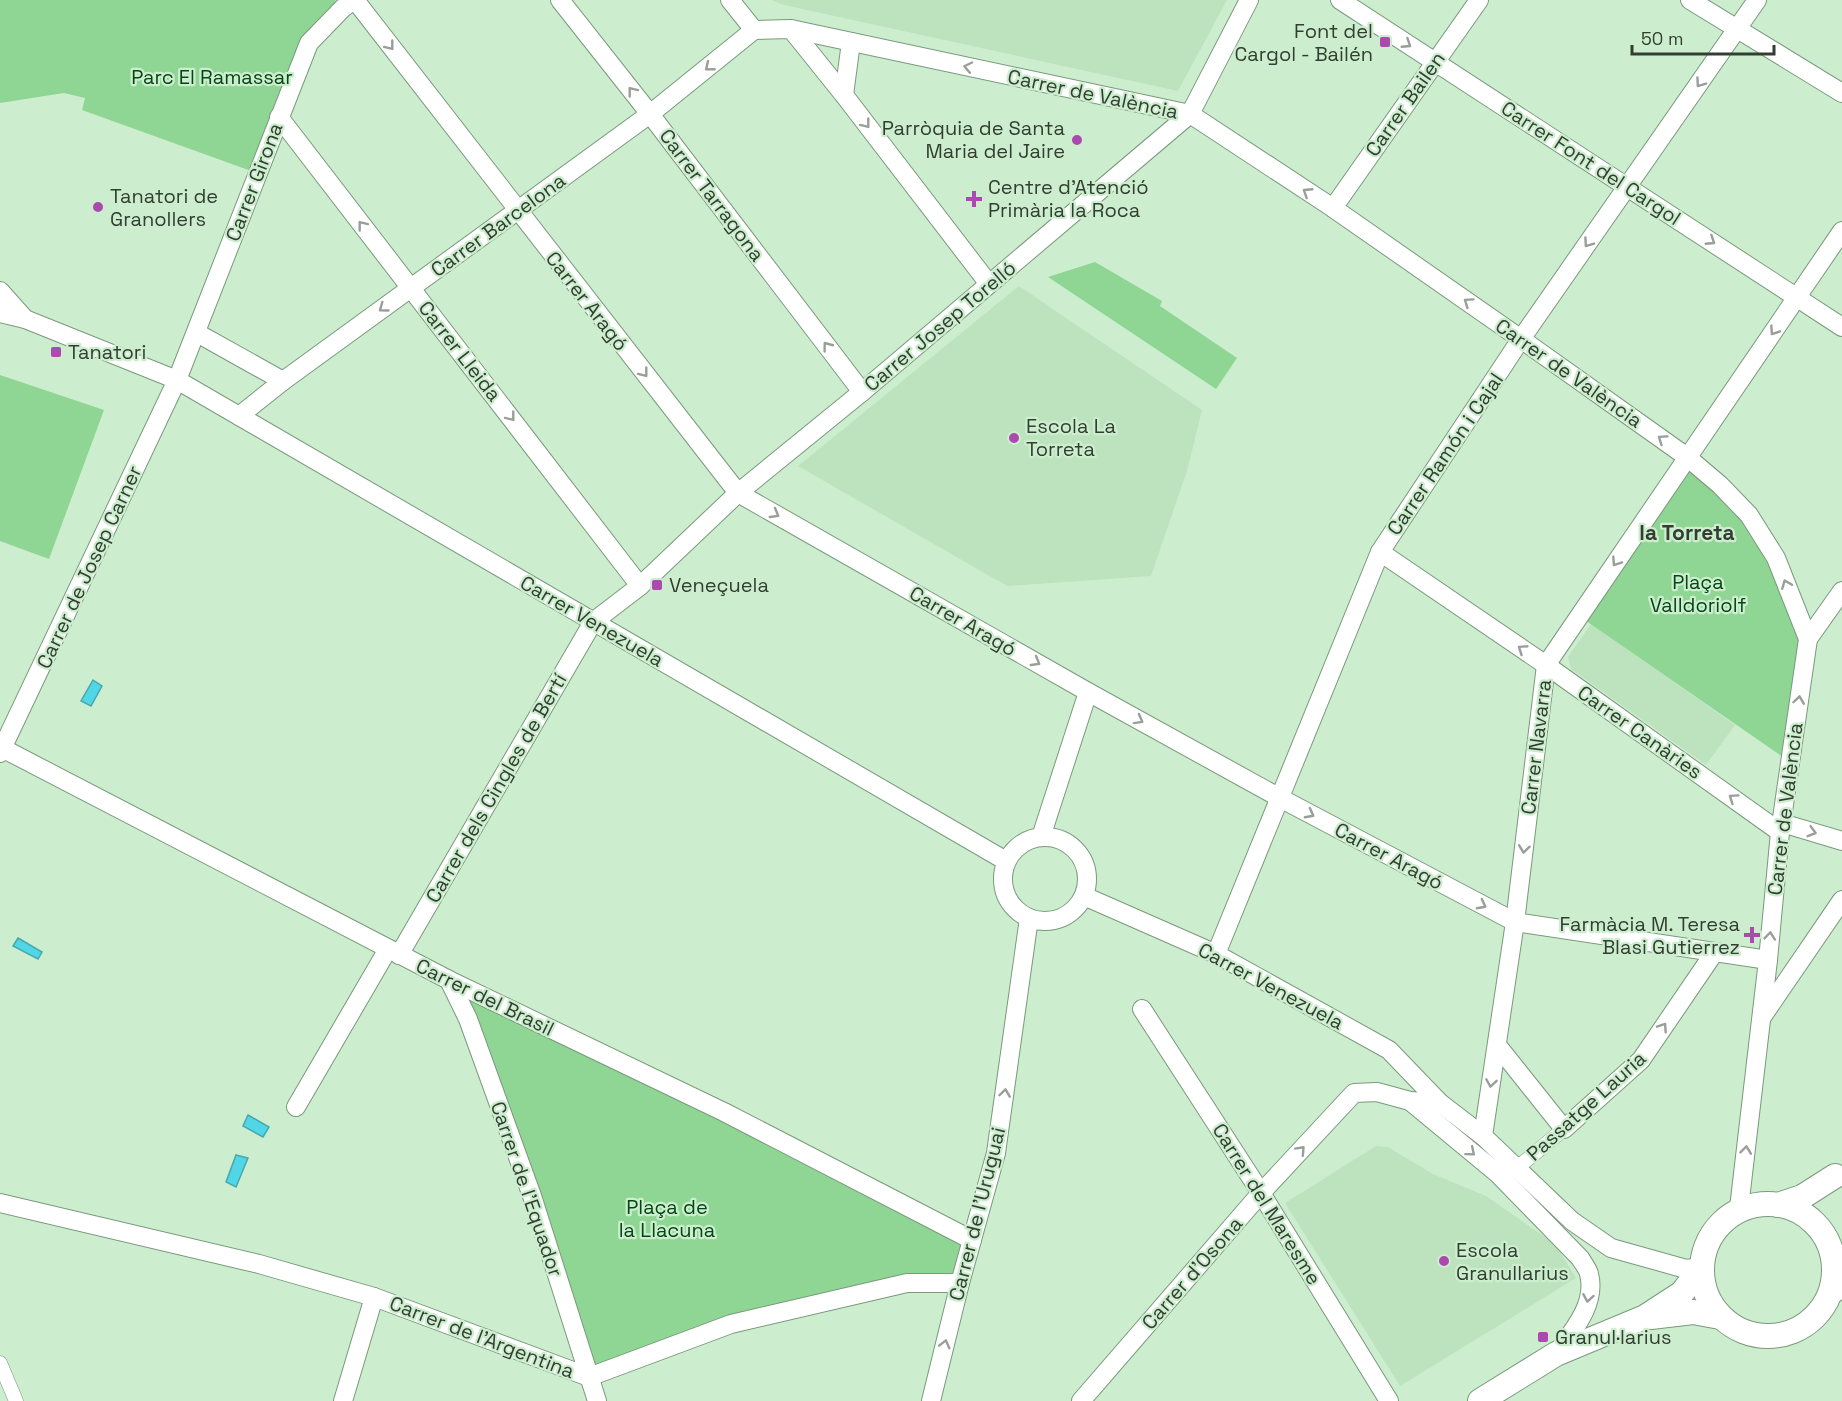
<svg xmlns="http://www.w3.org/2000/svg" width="1842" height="1401" font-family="'Space Grotesk',sans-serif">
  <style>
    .built { fill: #bce3bd }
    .green { fill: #8fd594 }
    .water { fill: #51d6e5; stroke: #47a8af; stroke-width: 1.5 }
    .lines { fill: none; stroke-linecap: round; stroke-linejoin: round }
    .pedestrian-casing { stroke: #7a997c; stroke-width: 15 }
    .minor-casing { stroke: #7a997c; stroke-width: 20 }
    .tertiary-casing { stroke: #7a997c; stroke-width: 26 }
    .pedestrian { stroke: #fff; stroke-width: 14 }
    .minor { stroke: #fff; stroke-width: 18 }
    .tertiary { stroke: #fff; stroke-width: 24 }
    .oneway { stroke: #989e98 }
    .poi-dot { fill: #ab49af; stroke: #cdeece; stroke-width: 2 }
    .labels { text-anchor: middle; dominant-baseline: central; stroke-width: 4.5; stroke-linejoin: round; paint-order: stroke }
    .poi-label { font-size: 20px; fill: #313e31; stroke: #cdeece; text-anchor: start }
    .park-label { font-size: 20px; fill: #034814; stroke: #cdeece }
    .street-label { font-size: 20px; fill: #313e31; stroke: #cdeece }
    .neighbourhood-label { font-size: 21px; font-weight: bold; fill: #313e31; stroke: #cdeece }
  </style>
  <rect width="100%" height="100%" fill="#cdeece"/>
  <!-- built -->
  <g class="built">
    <path d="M 772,0 L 1227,0 L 1178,91 L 784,5 Z"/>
    <path d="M 1019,286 L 1202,410 L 1187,471 L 1151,576 L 1007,586 L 798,466 Z"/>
    <path d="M 1591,624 L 1735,725 L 1706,765 L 1571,669 L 1568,657 Z"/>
    <path d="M 1376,1146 L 1388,1147 L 1433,1174 L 1486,1196 L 1555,1244 L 1576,1278 L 1400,1386 L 1285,1203 Z"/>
  </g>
  <!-- green -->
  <g class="green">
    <path d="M 0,0 L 335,0 L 343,8 L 309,43 L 257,173 L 82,110 L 85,98 L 64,93 L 0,103 Z"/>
    <path d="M 1095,262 L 1162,301 L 1160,306 L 1237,358 L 1216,389 L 1048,277 Z"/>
    <path d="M 0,375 L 104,410 L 49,559 L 0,541 Z"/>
    <path d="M 1687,457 L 1749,515 L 1808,639 L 1790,762 L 1579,616 Z"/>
    <path d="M 449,980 L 972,1240 L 960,1283 L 907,1283 L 731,1324 L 589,1377 Z"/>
  </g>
  <!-- water -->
  <g class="water">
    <path d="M 93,680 L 102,686 L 91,706 L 81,701 Z"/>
    <path d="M 18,938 L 42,952 L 38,959 L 13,946 Z"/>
    <path d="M 248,1115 L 269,1127 L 263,1137 L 243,1126 Z"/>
    <path d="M 236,1155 L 248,1158 L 236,1187 L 226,1182 Z"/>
  </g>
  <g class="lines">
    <!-- pedestrian casing -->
    <g class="pedestrian-casing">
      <g id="pedestrian">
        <path d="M 1517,1168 L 1564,1129"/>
        <path d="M 0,1363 L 16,1401"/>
      </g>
    </g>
    <!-- minor casing -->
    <g class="minor-casing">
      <g id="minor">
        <path d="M 355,0 L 738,493 L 1088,692 L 1280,798 L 1515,922 L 1768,960"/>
        <path d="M 560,0 L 650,114 L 862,392"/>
        <path d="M 730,0 L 754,30"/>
        <path d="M 1340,0 L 1842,327"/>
        <path d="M 1690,0 L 1842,93"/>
        <path d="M 791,29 L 844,95 L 989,284"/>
        <path d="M 754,30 L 791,29 L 1190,114 L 1333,208 L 1521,339 L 1687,457 L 1720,485 L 1749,515 L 1776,558 L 1808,639 L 1780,832 L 1768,960 L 1739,1208"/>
        <path d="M 844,95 L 851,42"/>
        <path d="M 279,117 L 640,586"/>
        <path d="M 1333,208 L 1479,0"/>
        <path d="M 0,291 L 25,319"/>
        <path d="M 0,313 L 25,319 L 177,380 L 1006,861"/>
        <path d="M 197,333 L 283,381"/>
        <path d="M 239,416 L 283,381 L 650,114 L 754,30"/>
        <path d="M 1380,552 L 1546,665 L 1780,832"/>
        <path d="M 1808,639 L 1842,591"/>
        <path d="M 0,747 L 449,980 L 724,1112 L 972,1240"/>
        <path d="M 0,753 L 177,380 L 309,43 L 343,8 L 354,0"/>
        <path d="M 1782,823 L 1842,841"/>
        <path d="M 1041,837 L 1088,692"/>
        <circle cx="1045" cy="879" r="42"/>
        <path d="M 1084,896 L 1216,954 L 1389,1050 L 1440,1103 L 1483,1136 L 1572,1221 L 1611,1248 L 1686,1269 L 1702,1267"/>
        <path d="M 1216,954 L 1380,552 L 1521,339 L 1757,0"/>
        <path d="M 399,955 L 593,622 L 640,586 L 738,493 L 862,392 L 1190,114 L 1249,0"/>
        <path d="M 449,980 L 468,1019 L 532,1196 L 597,1401"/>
        <path d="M 1142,1009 L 1261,1193 L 1389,1401"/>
        <path d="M 1762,1017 L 1842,900"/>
        <path d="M 1497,1045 L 1564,1129 L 1641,1060 L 1714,953"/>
        <path d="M 1410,1101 L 1497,1173 L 1580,1258 C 1583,1263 1588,1269 1589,1274 C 1597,1304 1572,1332 1556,1354"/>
        <path d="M 296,1107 L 388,949"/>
        <path d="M 1483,1136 L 1515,922 L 1546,665 L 1842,231"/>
        <path d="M 0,1203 L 259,1264 L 374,1297 L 589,1377 L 731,1324 L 907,1283 L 960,1283"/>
        <path d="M 1833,1260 L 1842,1264"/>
        <path d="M 1828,1297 L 1842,1289"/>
        <path d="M 343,1401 L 374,1297"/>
        <path d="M 931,1401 L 960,1283 L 996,1153 L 1029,918"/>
        <path d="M 1081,1401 L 1261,1193 L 1354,1093 L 1377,1092 L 1410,1101 L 1440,1103"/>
      </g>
    </g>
    <!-- tertiary casing -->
    <g class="tertiary-casing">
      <g id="tertiary">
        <circle cx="1768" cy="1270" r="66"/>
        <path d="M 1778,1205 L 1802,1197 L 1835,1176"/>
        <path d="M 1651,1317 L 1693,1312 L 1720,1317"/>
        <path d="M 1480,1401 L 1556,1354 L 1645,1317 L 1682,1293 L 1695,1276 L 1701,1272"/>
      </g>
    </g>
    <!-- pedestrian -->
    <use href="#pedestrian" class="pedestrian"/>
    <!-- minor -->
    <use href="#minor" class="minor"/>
    <!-- tertiary -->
    <use href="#tertiary" class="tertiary"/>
  </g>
  <!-- one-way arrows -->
  <defs><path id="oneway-chevron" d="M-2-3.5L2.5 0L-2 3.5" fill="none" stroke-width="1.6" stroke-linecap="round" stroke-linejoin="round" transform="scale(1.5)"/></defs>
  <g class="oneway">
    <use href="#oneway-chevron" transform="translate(1407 44) rotate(33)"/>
    <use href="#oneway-chevron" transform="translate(390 46) rotate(52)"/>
    <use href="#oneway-chevron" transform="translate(709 67) rotate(141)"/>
    <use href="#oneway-chevron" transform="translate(968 67) rotate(-168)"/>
    <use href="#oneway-chevron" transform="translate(1700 83) rotate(125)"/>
    <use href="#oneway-chevron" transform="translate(632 91) rotate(-128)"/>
    <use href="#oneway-chevron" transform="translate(866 124) rotate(52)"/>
    <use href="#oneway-chevron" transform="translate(1307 192) rotate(-147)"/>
    <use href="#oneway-chevron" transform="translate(362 225) rotate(-128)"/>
    <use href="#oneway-chevron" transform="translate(1711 241) rotate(33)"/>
    <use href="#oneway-chevron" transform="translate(1588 243) rotate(125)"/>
    <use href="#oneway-chevron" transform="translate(1468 302) rotate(-145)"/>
    <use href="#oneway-chevron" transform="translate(383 308) rotate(144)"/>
    <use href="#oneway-chevron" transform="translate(1774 331) rotate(124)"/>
    <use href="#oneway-chevron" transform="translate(827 346) rotate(-127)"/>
    <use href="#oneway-chevron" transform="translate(644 373) rotate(52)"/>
    <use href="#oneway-chevron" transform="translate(511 417) rotate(52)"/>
    <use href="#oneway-chevron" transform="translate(1662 439) rotate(-145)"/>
    <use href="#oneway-chevron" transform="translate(775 514) rotate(30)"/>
    <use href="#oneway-chevron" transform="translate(1616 562) rotate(124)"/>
    <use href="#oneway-chevron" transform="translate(1786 584) rotate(-112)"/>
    <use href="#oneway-chevron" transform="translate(1522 649) rotate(-146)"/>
    <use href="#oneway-chevron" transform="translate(1036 662) rotate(30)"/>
    <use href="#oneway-chevron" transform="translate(1799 700) rotate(-82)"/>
    <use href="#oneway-chevron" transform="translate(1139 720) rotate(29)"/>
    <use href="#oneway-chevron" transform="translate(1733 798) rotate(-145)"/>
    <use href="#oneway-chevron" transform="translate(1310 814) rotate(28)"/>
    <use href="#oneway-chevron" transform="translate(1812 832) rotate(16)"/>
    <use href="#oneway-chevron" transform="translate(1524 849) rotate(97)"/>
    <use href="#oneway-chevron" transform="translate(1482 905) rotate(28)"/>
    <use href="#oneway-chevron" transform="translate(1770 936) rotate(-84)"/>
    <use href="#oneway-chevron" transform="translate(1663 1027) rotate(-56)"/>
    <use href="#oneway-chevron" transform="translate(1491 1083) rotate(99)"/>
    <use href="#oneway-chevron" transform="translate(1005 1093) rotate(-82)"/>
    <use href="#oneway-chevron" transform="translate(1301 1150) rotate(-47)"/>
    <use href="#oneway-chevron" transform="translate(1746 1150) rotate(-83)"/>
    <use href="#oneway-chevron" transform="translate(1471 1152) rotate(40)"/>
    <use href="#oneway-chevron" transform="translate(1588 1298) rotate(100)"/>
    <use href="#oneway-chevron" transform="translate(945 1344) rotate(-76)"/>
  </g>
  <!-- markers -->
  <g class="poi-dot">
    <rect x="1379" y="36" width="12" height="12" rx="3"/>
    <circle cx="1077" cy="140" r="6"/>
    <path d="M971 190h6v6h6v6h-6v6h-6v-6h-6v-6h6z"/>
    <circle cx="98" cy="207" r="6"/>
    <rect x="50" y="346" width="12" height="12" rx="3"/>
    <circle cx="1014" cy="438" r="6"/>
    <rect x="651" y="579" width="12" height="12" rx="3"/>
    <path d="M1749 926h6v6h6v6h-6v6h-6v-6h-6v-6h6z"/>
    <circle cx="1444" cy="1261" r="6"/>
    <rect x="1537" y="1331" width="12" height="12" rx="3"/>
  </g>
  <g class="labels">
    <!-- poi labels -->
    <g class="poi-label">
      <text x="1373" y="31" text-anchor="end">Font del<tspan x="1373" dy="23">Cargol - Bailén</tspan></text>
      <text x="1065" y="128" text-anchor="end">Parròquia de Santa<tspan x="1065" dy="23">Maria del Jaire</tspan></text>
      <text x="988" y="187">Centre d'Atenció<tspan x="988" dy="23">Primària la Roca</tspan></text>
      <text x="110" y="196">Tanatori de<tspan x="110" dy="23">Granollers</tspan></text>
      <text x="68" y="352">Tanatori</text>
      <text x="1026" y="426">Escola La<tspan x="1026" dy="23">Torreta</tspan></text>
      <text x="669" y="585">Veneçuela</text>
      <text x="1740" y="924" text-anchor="end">Farmàcia M. Teresa<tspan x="1740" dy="23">Blasi Gutierrez</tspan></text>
      <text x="1456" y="1250">Escola<tspan x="1456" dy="23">Granullarius</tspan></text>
      <text x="1555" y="1337">Granul·larius</text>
    </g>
    <!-- park labels -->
    <g class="park-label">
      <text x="212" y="77">Parc El Ramassar</text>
      <text x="1698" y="582">Plaça<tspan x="1698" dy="23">Valldoriolf</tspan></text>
      <text x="667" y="1207">Plaça de<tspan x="667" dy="23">la Llacuna</tspan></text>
    </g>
    <!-- street labels -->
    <g class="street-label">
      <text transform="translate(1093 94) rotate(12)">Carrer de València</text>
      <text transform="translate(1405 104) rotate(-55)">Carrer Bailen</text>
      <text transform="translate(1591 163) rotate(33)">Carrer Font del Cargol</text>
      <text transform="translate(254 182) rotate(-69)">Carrer Girona</text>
      <text transform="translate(712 195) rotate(53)">Carrer Tarragona</text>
      <text transform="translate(498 225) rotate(-36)">Carrer Barcelona</text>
      <text transform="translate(587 301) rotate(52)">Carrer Aragó</text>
      <text transform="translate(940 326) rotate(-40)">Carrer Josep Torelló</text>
      <text transform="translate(460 351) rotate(52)">Carrer Lleida</text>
      <text transform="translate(1569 373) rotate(35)">Carrer de València</text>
      <text transform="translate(1445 454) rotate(-56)">Carrer Ramón i Cajal</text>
      <text transform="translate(89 567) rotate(-65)">Carrer de Josep Carner</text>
      <text transform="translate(592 621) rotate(30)">Carrer Venezuela</text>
      <text transform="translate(963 621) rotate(30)">Carrer Aragó</text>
      <text transform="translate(1640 732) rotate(35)">Carrer Canàries</text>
      <text transform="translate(1536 747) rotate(-83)">Carrer Navarra</text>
      <text transform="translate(496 788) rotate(-60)">Carrer dels Cingles de Bertí</text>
      <text transform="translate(1785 809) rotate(-83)">Carrer de València</text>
      <text transform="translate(1389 856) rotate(28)">Carrer Aragó</text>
      <text transform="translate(1271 986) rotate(28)">Carrer Venezuela</text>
      <text transform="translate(485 997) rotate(26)">Carrer del Brasil</text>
      <text transform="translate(1586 1106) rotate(-42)">Passatge Lauria</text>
      <text transform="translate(527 1189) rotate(71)">Carrer de l'Equador</text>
      <text transform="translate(1267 1204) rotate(58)">Carrer del Maresme</text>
      <text transform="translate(977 1214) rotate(-76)">Carrer de l'Uruguai</text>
      <text transform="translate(1192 1273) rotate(-49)">Carrer d'Osona</text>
      <text transform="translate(482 1337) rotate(21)">Carrer de l'Argentina</text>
    </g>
    <!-- neighbourhood labels -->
    <g class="neighbourhood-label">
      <text x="1687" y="532">la Torreta</text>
    </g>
  </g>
  <!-- scale -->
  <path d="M1632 45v9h142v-9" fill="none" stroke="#313e31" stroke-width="3"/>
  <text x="1641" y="45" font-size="18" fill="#313e31" stroke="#cdeece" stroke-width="4.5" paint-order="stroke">50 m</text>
</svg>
